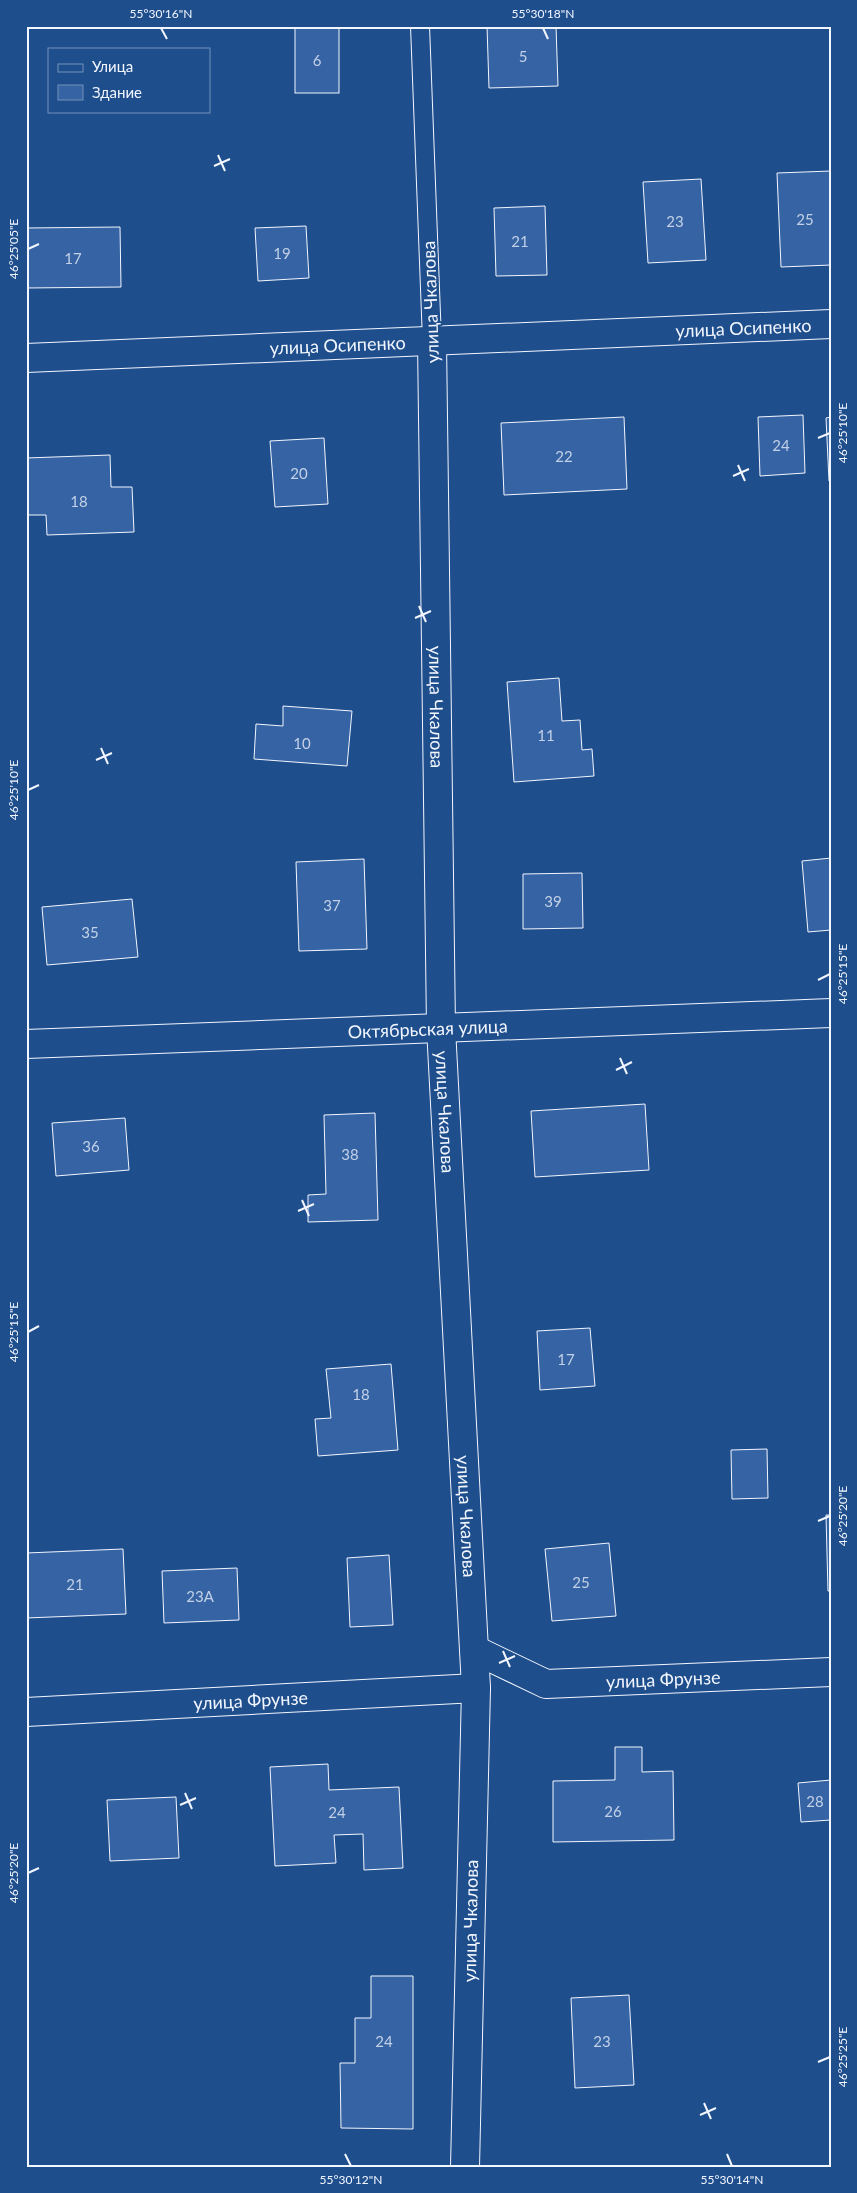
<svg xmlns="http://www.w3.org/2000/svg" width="857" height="2193" font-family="Lato,sans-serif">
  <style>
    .building { fill: #3563a3; stroke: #f2f6ff }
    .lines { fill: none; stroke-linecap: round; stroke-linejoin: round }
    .service-casing { stroke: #f2f6ff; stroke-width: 20 }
    .minor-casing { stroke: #f2f6ff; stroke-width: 30 }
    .tertiary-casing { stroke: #f2f6ff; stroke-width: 30 }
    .service { stroke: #1f4e8c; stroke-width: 18 }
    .minor { stroke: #1f4e8c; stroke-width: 28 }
    .tertiary { stroke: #1f4e8c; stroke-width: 28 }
    .ticks { fill: none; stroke: #f2f6ff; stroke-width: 2 }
    .labels { text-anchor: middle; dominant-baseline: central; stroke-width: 4; stroke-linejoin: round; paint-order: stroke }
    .number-label { font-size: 15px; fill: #c3d1e8 }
    .street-label { font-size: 18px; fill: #f2f6ff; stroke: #1f4e8c }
    .neatline { fill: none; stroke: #f2f6ff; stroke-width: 2 }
    .ticks-label { font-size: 12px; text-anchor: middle; fill: #f2f6ff }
  </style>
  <rect width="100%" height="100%" fill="#1f4e8c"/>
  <!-- building -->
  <g class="building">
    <rect x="295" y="26" width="44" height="67"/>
    <path d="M 487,26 L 556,26 L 558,86 L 489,88 Z"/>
    <path d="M 831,171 L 831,265 L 781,267 L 777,173 Z"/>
    <path d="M 701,179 L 706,260 L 648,263 L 643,182 Z"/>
    <path d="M 545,206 L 547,275 L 496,276 L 494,208 Z"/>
    <path d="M 306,226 L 309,278 L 258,281 L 255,228 Z"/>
    <path d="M 120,227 L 121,287 L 26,288 L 26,228 Z"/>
    <path d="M 803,415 L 805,473 L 760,476 L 758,417 Z"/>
    <path d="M 624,417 L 627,489 L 504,495 L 501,423 Z"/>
    <path d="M 831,417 L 831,481 L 829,481 L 826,418 Z"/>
    <path d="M 324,438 L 328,504 L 275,507 L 270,441 Z"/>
    <path d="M 110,455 L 111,487 L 132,487 L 134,532 L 47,535 L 46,515 L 26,515 L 26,458 Z"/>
    <path d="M 559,678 L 562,721 L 580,720 L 582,750 L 592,749 L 594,776 L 514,782 L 507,682 Z"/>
    <path d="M 283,706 L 352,711 L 347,766 L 254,759 L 256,724 L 283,726 Z"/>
    <path d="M 831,858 L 831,930 L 808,932 L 802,861 Z"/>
    <path d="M 364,859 L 367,949 L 299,951 L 296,862 Z"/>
    <path d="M 582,873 L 583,928 L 523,929 L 523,874 Z"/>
    <path d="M 132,899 L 138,957 L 47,965 L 42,907 Z"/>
    <path d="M 645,1104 L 649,1170 L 535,1177 L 531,1111 Z"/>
    <path d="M 375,1113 L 378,1220 L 308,1222 L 308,1195 L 326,1194 L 324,1115 Z"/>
    <path d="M 125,1118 L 129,1170 L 56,1176 L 52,1123 Z"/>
    <path d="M 590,1328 L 595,1386 L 540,1390 L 537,1331 Z"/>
    <path d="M 391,1364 L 398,1450 L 318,1456 L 315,1419 L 331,1418 L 326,1369 Z"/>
    <path d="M 767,1449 L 768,1498 L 732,1499 L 731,1450 Z"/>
    <path d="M 826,1515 L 831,1515 L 831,1591 L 828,1591 Z"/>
    <path d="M 609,1543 L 616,1616 L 552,1621 L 545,1549 Z"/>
    <path d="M 123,1549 L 126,1614 L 26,1618 L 26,1553 Z"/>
    <path d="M 389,1555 L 393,1625 L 350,1627 L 347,1558 Z"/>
    <path d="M 237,1568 L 239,1620 L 164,1623 L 162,1571 Z"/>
    <path d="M 615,1747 L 642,1747 L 642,1772 L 673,1771 L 674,1840 L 553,1842 L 553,1781 L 615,1780 Z"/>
    <path d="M 328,1764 L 329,1790 L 399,1787 L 403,1868 L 364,1870 L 363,1834 L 334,1835 L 336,1863 L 275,1866 L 270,1767 Z"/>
    <path d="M 831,1780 L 831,1820 L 801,1822 L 798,1783 Z"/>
    <path d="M 176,1797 L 179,1858 L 110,1861 L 107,1800 Z"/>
    <path d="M 371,1976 L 413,1976 L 413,2129 L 341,2128 L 340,2063 L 355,2063 L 355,2018 L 371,2018 Z"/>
    <path d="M 629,1995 L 634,2085 L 575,2088 L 571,1998 Z"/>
  </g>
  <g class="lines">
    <!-- service casing -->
    <g class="service-casing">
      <path id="service" d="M 420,26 L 432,341"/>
    </g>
    <!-- minor casing -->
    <g class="minor-casing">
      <g id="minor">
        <path id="s1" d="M 432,341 L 441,1028 L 476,1688 L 465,2167"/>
        <path id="s2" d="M 26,358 L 831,324"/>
        <path id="s3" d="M 475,1650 L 546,1684 L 831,1672"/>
        <path id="s4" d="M 26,1712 L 476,1688"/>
      </g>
    </g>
    <!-- tertiary casing -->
    <g class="tertiary-casing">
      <g id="tertiary">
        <path id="s5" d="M 26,1044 L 831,1013"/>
      </g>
    </g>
    <!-- service -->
    <use href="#service" class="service"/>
    <!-- minor -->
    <use href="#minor" class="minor"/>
    <!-- tertiary -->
    <use href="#tertiary" class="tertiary"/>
  </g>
  <!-- ticks -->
  <path class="ticks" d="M 161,28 L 167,39M 543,28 L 548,39M 218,155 L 225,171M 214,166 L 230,159M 28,249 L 39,244M 818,438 L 830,433M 738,465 L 745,481M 733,476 L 749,469M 419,606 L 426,622M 415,618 L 431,611M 101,748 L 108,764M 96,760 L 112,753M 28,790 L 39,785M 818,980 L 830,974M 620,1058 L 627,1074M 616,1070 L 632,1062M 302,1200 L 309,1216M 298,1211 L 314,1204M 28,1332 L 39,1326M 818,1521 L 830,1516M 503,1651 L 510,1667M 499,1663 L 515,1656M 185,1793 L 192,1809M 180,1805 L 196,1798M 28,1873 L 39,1868M 818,2062 L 830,2057M 704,2103 L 711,2119M 700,2115 L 716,2108M 345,2154 L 351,2166M 727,2154 L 732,2166"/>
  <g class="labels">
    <!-- number labels -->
    <g class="number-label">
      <text x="523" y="56">5</text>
      <text x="317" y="60">6</text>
      <text x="805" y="219">25</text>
      <text x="675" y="221">23</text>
      <text x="520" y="241">21</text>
      <text x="282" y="253">19</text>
      <text x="73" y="258">17</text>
      <text x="781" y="445">24</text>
      <text x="564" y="456">22</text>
      <text x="299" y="473">20</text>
      <text x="79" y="501">18</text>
      <text x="546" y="735">11</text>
      <text x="302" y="743">10</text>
      <text x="553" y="901">39</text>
      <text x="332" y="905">37</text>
      <text x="90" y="932">35</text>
      <text x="91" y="1146">36</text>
      <text x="350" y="1154">38</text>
      <text x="566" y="1359">17</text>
      <text x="361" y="1394">18</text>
      <text x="581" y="1582">25</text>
      <text x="75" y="1584">21</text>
      <text x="200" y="1596">23А</text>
      <text x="815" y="1801">28</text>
      <text x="613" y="1811">26</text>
      <text x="337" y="1812">24</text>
      <text x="384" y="2041">24</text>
      <text x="602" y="2041">23</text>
    </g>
    <!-- street labels -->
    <g class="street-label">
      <text transform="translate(430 302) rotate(-92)">улица Чкалова</text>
      <text stroke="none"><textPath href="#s2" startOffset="718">улица Осипенко</textPath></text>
      <text stroke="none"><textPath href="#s2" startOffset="312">улица Осипенко</textPath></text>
      <text stroke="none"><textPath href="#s1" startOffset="366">улица Чкалова</textPath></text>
      <text stroke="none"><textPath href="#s5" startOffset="402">Октябрьская улица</textPath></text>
      <text stroke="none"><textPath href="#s1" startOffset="771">улица Чкалова</textPath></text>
      <text stroke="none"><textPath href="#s1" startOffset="1176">улица Чкалова</textPath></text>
      <text stroke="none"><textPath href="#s3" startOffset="196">улица Фрунзе</textPath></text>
      <text stroke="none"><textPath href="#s4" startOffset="225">улица Фрунзе</textPath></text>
      <text transform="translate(470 1921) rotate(-89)">улица Чкалова</text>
    </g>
  </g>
  <!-- border -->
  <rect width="857" height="2193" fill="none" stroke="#1f4e8c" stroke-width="55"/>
  <!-- legend -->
  <rect x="48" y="48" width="162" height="65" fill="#1f4e8c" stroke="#7391ba"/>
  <rect x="58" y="64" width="25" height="8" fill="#1f4e8c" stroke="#7391ba"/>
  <text x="92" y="72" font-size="15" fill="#f2f6ff">Улица</text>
  <rect x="58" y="85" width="25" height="15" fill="#3563a3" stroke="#7391ba"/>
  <text x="92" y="98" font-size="15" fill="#f2f6ff">Здание</text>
  <rect x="28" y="28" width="802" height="2138" class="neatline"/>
  <g class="ticks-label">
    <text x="161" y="18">55°30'16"N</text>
    <text x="543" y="18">55°30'18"N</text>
    <text transform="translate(14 249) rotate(-90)" y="4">46°25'05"E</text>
    <text transform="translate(843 433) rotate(-90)" y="4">46°25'10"E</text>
    <text transform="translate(14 790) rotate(-90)" y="4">46°25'10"E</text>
    <text transform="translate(843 974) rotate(-90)" y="4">46°25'15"E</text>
    <text transform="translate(14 1332) rotate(-90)" y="4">46°25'15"E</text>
    <text transform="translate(843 1516) rotate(-90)" y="4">46°25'20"E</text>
    <text transform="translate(14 1873) rotate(-90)" y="4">46°25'20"E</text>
    <text transform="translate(843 2057) rotate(-90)" y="4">46°25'25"E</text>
    <text x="351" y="2184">55°30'12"N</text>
    <text x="732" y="2184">55°30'14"N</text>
  </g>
</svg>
